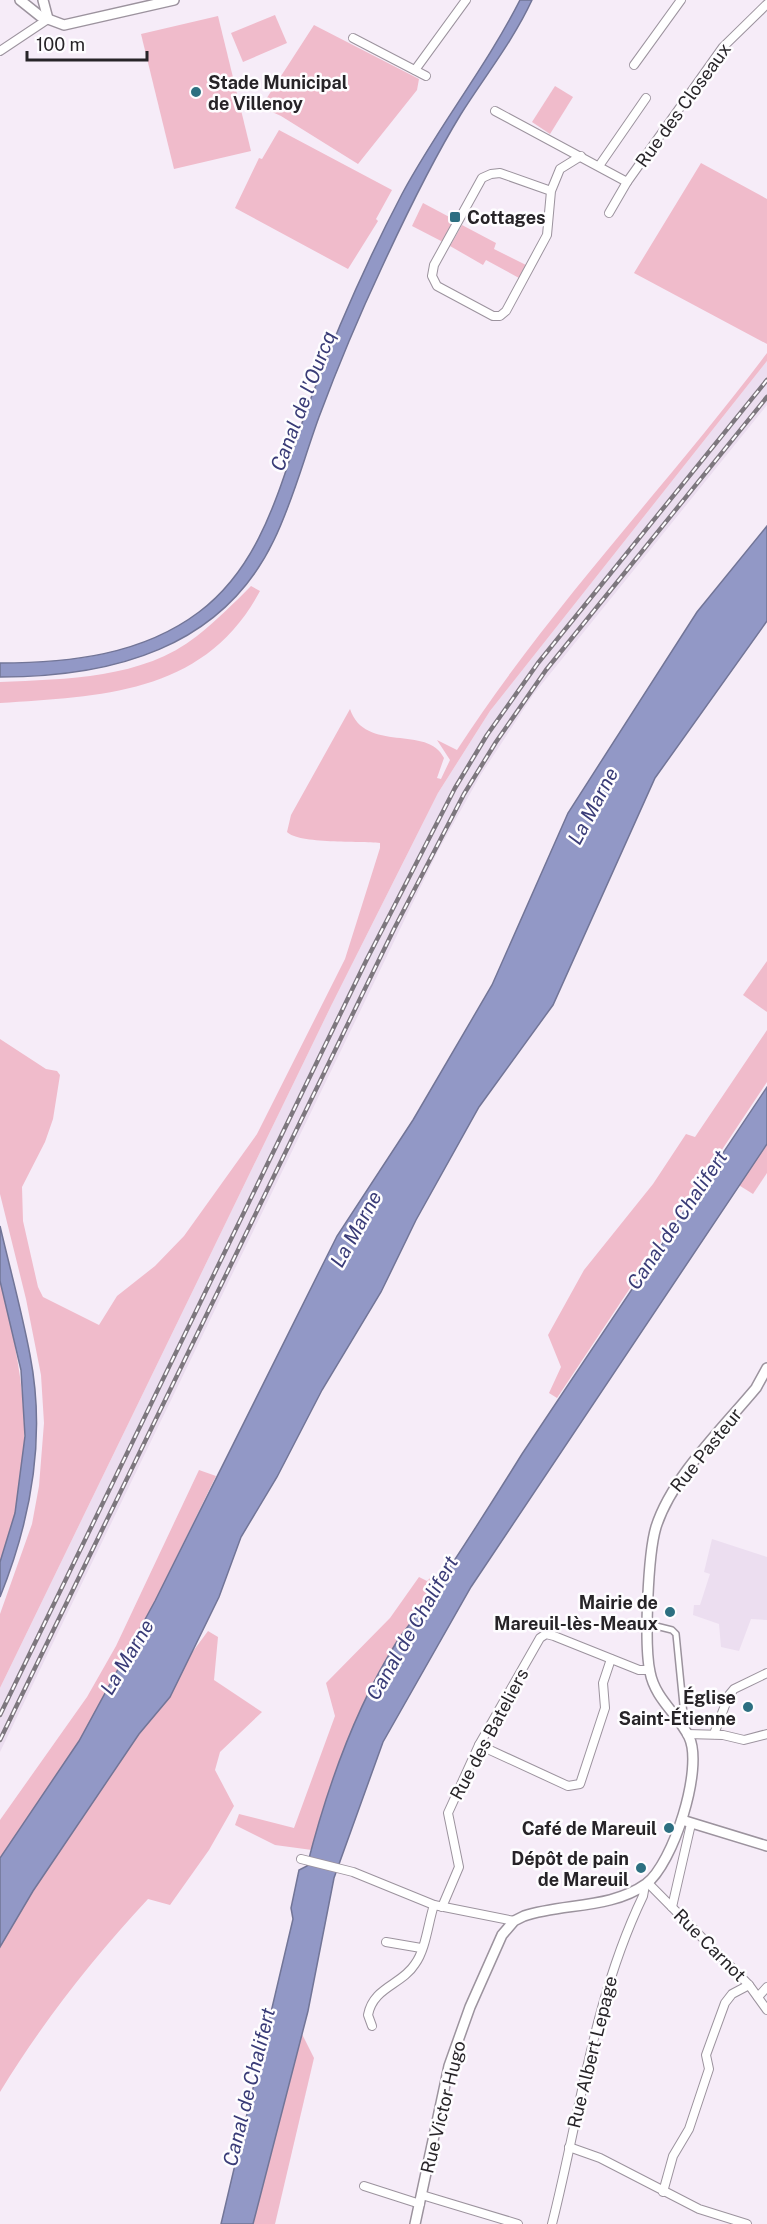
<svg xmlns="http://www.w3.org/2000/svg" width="767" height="2224" font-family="'Public Sans',sans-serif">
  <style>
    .built { fill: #ecdef0 }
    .green { fill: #f0bbcb }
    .water { fill: #9298c6; stroke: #727597; stroke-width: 1.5 }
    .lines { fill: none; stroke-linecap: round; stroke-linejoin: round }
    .pedestrian-casing { stroke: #9c939e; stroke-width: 8 }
    .minor-casing { stroke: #9c939e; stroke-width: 10 }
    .tertiary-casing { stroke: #9c939e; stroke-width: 12 }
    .pedestrian { stroke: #fff; stroke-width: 5 }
    .minor { stroke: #fff; stroke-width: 8 }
    .tertiary { stroke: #fff; stroke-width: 9 }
    .rail-casing { stroke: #7d777e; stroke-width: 4.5 }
    .rail { stroke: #fefdff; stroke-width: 2; stroke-dasharray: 7; stroke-linecap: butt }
    .poi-dot { fill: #2c6f81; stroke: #fefdff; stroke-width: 2 }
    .labels { text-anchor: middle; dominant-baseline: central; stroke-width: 5; stroke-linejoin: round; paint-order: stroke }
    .poi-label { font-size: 18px; font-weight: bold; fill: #272428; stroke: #fefdff; text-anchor: end }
    .street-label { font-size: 18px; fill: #272428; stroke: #fefdff }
    .water-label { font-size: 20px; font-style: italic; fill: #393b77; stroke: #fefdff }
  </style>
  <rect width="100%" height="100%" fill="#f6ecf8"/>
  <!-- built -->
  <g class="built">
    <path d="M 767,361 L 767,405 L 533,695 L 480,776 L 438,851 L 0,1752 L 0,1688 L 332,1004 L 438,793 L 490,711 Z"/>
    <path d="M 712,1539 L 767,1557 L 767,1620 L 751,1619 L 739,1651 L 721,1647 L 719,1624 L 693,1615 L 694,1605 L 700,1605 L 710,1574 L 704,1572 Z"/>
  </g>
  <!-- green -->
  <g class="green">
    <path d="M 275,15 L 287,43 L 243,62 L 231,33 Z"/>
    <path d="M 218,16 L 251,151 L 174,169 L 141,34 Z"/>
    <path d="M 314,25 L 419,79 L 417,90 L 358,164 L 281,116 L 261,107 Z"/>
    <path d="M 555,86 L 573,97 L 550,134 L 532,122 Z"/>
    <path d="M 279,130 L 392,190 L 376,219 L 378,221 L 348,269 L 235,208 L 259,158 L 262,159 Z"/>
    <path d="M 701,163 L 767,199 L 767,352 L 767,344 L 634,273 Z"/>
    <path d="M 423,203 L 455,220 L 443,242 L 412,226 Z"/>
    <path d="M 462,225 L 496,243 L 494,249 L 526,265 L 519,278 L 486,260 L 483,265 L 450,246 Z"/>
    <path d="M 767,353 L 767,361 L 490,711 L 438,793 L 332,1004 L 0,1688 L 0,1614 L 32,1524 L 39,1486 L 44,1423 L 41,1375 L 26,1299 L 0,1194 L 0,1039 L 46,1069 L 57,1071 L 60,1075 L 53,1119 L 45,1142 L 22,1187 L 23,1221 L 38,1287 L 43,1297 L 99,1325 L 117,1296 L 155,1266 L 184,1236 L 257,1134 L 345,959 L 380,848 L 380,843 C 361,841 298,844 287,832 L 291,815 L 350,709 C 365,754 428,724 444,758 L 437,778 L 441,779 L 450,760 L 437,740 L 457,750 C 549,608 666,487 767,353 Z"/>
    <path d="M 251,586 L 260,591 C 205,694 103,696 0,703 L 0,682 C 66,679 143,679 197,636 C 216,621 234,603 251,586 Z"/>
    <path d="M 767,961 L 767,1012 L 743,995 Z"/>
    <path d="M 767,1030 L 767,1082 L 557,1398 L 549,1393 L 561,1367 L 548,1335 L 584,1270 L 653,1184 L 686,1134 L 695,1137 Z"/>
    <path d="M 767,1138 L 767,1173 L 753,1194 L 737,1184 Z"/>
    <path d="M 0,1281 C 25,1378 39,1464 0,1562 Z"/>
    <path d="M 199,1470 L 216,1476 L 155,1601 L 79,1741 L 0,1858 L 0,1820 L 87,1697 L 116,1646 Z"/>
    <path d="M 432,1576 L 445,1584 L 312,1850 L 275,1845 L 235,1825 L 239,1814 L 294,1828 L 335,1716 L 326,1683 L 390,1618 L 419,1577 L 427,1581 Z"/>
    <path d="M 208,1631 L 218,1637 L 214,1680 L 262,1712 L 220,1752 L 215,1770 L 234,1806 L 209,1850 L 170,1905 L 148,1899 C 93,1958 42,2023 0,2092 L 0,1947 L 58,1845 L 142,1720 Z"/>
    <path d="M 302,2034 L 314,2058 L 275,2224 L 253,2224 Z"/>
  </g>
  <!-- water -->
  <g class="water">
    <path d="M 520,0 L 532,0 C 513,41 485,76 461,114 C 431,163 406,215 382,267 C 359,316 338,366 319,417 C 304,458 293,501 274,540 C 222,649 111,677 0,677 L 0,663 C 69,663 142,655 199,612 C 268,560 282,473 311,398 C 337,329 368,259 402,194 C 438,127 486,67 520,0 Z"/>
    <path d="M 767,526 L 767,621 L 655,778 L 553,1005 L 479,1107 L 416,1220 L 381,1292 L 322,1390 L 277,1477 L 241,1537 L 219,1597 L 170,1697 L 139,1734 L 33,1891 L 0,1947 L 0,1858 L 79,1741 L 155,1601 L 337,1236 L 413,1120 L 492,985 L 568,813 L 697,612 Z"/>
    <path d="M 767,1087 L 767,1144 L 471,1587 L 383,1742 L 334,1878 L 308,2011 L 253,2224 L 221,2224 L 293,1919 L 291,1908 L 299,1870 L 307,1866 C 326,1791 355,1709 396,1643 C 405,1629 416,1617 426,1603 C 459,1554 491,1504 522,1454 Z"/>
    <path d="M 0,1226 C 10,1269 22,1312 30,1355 C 46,1437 31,1520 0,1597 L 0,1562 L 15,1513 L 25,1436 L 21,1370 L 0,1281 Z"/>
  </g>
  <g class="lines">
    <!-- pedestrian casing -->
    <g class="pedestrian-casing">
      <path id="pedestrian" d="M 648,1624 L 672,1630 L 676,1634 L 684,1715"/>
    </g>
    <!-- minor casing -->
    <g class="minor-casing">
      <g id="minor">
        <path d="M 353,38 L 426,76"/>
        <path d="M 0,51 L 48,19"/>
        <path d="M 634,65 L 681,0"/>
        <path d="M 415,70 L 466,0"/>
        <path d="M 495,111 L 627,182 L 723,47 L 767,4"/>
        <path d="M 599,166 L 646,98"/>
        <path d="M 551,191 L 500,173 L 491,174 L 482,178 L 434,265 L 432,276 L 437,286 L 493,316 L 500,316 L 506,311 L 547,235 L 551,191 L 560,169 L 581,156"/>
        <path d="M 609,213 L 627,182"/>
        <path d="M 687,1734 L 723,1735 L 744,1740 L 767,1734"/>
        <path d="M 714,1734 L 729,1695 L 734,1689 L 767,1673"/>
        <path d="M 479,1745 L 568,1786 L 580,1784 L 605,1708 L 603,1683 L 611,1659"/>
        <path d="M 301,1859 L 353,1872 L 434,1905 L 514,1921"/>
        <path d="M 648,1883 L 749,1985 L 767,2010"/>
        <path d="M 442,1907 L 459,1867 L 448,1813 L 479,1745 L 540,1638 L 546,1634 L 554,1636 L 639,1670 L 649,1670"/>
        <path d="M 672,1907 L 691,1824"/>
        <path d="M 386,1942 L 421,1948"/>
        <path d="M 758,1997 L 767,1987"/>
        <path d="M 372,2026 L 368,2015 C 373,1987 402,1985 415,1964 C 426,1949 428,1923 434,1905"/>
        <path d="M 569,2147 L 600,2158 L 699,2209 L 747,2224"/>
        <path d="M 364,2186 L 420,2204"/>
        <path d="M 663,2192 L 673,2156 L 689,2129 L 709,2069 L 706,2055 L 725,2003 L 732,1994 L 749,1985"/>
        <path d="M 422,2195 L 518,2224"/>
        <path d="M 552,2224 C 580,2114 593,2000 643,1896 L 645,1885"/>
      </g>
    </g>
    <!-- tertiary casing -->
    <g class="tertiary-casing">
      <g id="tertiary">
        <path d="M 20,0 L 40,16 L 64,25 L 174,0"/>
        <path d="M 43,0 L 48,19"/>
        <path d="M 682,1820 L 767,1846"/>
        <path d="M 415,2224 L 449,2066 L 470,2007 L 502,1935 L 514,1921 L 524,1916 C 563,1903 611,1909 646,1884 C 673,1864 704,1768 689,1737 C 678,1714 655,1699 650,1672 C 644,1645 648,1554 656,1527 C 672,1477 722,1429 756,1388 L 767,1368"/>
      </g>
    </g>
    <!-- pedestrian -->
    <use href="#pedestrian" class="pedestrian"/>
    <!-- minor -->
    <use href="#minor" class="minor"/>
    <!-- tertiary -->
    <use href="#tertiary" class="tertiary"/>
    <!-- rail casing -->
    <g class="rail-casing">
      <g id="rail">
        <path d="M 0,1715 L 367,959 L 455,788 L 487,735 L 538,663 L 767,380"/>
        <path d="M 0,1740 L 394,929 L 464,794 L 496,742 L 546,670 L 767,397"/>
      </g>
    </g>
    <!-- rail -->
    <use href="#rail" class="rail"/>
  </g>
  <!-- markers -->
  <g class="poi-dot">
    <circle cx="196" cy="92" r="6"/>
    <rect x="449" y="211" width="12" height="12" rx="3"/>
    <circle cx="670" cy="1612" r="6"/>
    <circle cx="748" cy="1707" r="6"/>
    <circle cx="669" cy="1828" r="6"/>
    <circle cx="641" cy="1868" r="6"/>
  </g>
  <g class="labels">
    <!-- poi labels -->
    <g class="poi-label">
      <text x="208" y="82" text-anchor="start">Stade Municipal<tspan x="208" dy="21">de Villenoy</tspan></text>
      <text x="467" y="217" text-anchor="start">Cottages</text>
      <text x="658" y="1602">Mairie de<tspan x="658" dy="21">Mareuil-lès-Meaux</tspan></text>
      <text x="736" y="1697">Église<tspan x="736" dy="21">Saint-Étienne</tspan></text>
      <text x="657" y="1828">Café de Mareuil</text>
      <text x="629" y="1858">Dépôt de pain<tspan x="629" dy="21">de Mareuil</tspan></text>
    </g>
    <!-- street labels -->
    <g class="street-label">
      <text transform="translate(683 105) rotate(-54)">Rue des Closeaux</text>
      <text transform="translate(706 1450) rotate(-51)">Rue Pasteur</text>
      <text transform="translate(489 1734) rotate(-62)">Rue des Bateliers</text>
      <text transform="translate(710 1945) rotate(45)">Rue Carnot</text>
      <text transform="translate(592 2052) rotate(-76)">Rue Albert Lepage</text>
      <text transform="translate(443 2107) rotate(-76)">Rue Victor Hugo</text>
    </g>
    <!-- water labels -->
    <g class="water-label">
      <text transform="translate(303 401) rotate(-69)">Canal de l'Ourcq</text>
      <text transform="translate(593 806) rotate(-62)">La Marne</text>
      <text transform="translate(677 1220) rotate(-56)">Canal de Chalifert</text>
      <text transform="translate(356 1229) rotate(-61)">La Marne</text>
      <text transform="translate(412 1628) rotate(-60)">Canal de Chalifert</text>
      <text transform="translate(127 1657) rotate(-59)">La Marne</text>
      <text transform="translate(249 2087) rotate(-76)">Canal de Chalifert</text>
    </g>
  </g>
  <!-- scale -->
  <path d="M27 51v9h120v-9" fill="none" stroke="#272428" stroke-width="3"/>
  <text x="36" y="51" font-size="18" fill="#272428" stroke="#fefdff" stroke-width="4.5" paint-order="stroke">100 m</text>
</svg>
